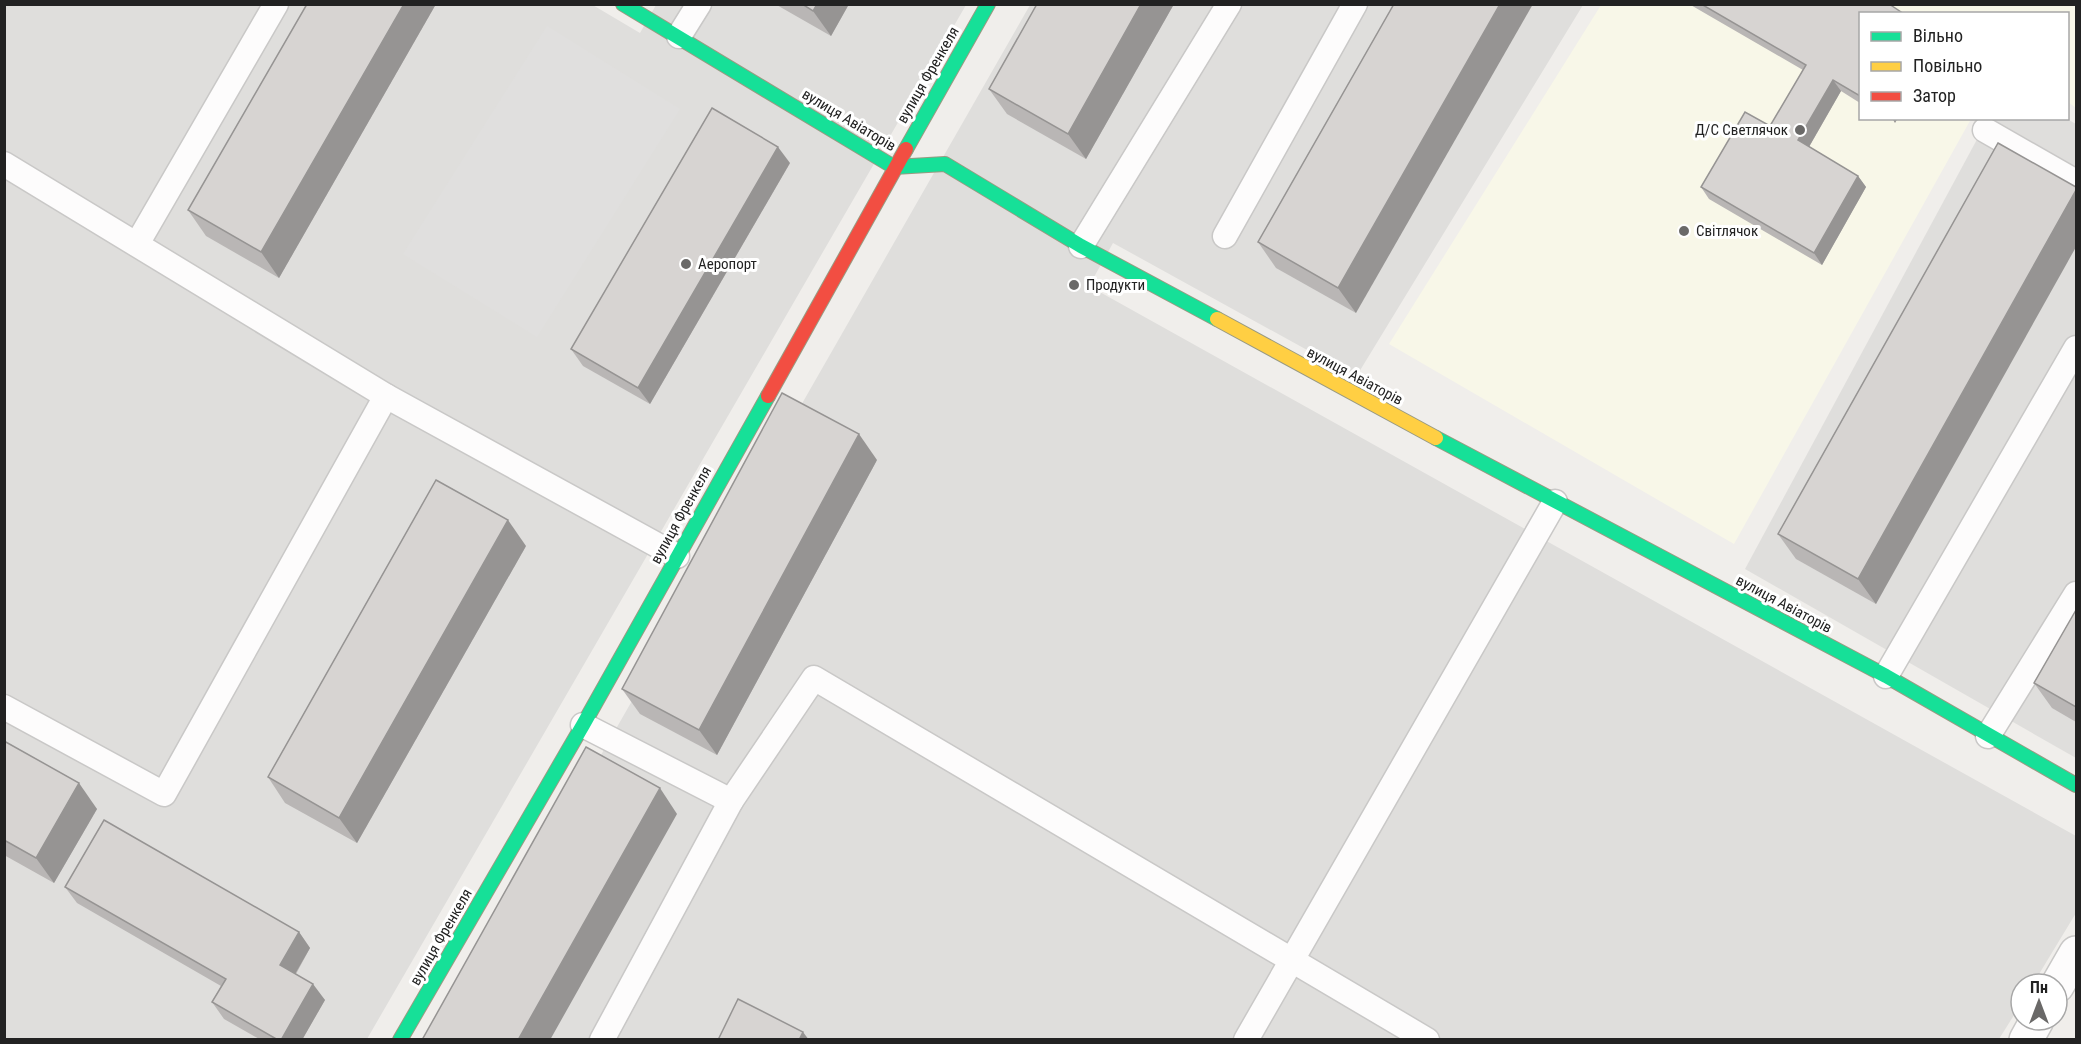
<svg xmlns="http://www.w3.org/2000/svg" width="2081" height="1044" font-family="'Roboto Condensed',sans-serif">
  <style>
    .residential { fill: #dfdedc }
    .education { fill: #f8f7e8 }
    .parking { fill: #e0dfde }
    .lines { fill: none; stroke-linecap: round; stroke-linejoin: round }
    .lane-casing { stroke: #c9c8c7; stroke-width: 27 }
    .street-casing { stroke: #c9c8c7; stroke-width: 36 }
    .fast-casing { stroke: #999a82; stroke-width: 16 }
    .slow-casing { stroke: #999a82; stroke-width: 16 }
    .jam-casing { stroke: #999a82; stroke-width: 16 }
    .lane { stroke: #fdfcfc; stroke-width: 24 }
    .street { stroke: #fdfcfc; stroke-width: 33 }
    .fast { stroke: #16e098; stroke-width: 14 }
    .slow { stroke: #ffcf43; stroke-width: 14 }
    .jam { stroke: #f24e42; stroke-width: 14 }
    .wall { fill: #b9b6b5 }
    .shaded-wall { fill: #969493 }
    .building { fill: #d7d4d2; stroke: #969493; stroke-width: 1.5 }
    .poi-dot { fill: #6a6968; stroke: #fff; stroke-width: 2 }
    .labels { text-anchor: middle; dominant-baseline: central; stroke-width: 6; stroke-linejoin: round; paint-order: stroke }
    .street-label { font-size: 15px; fill: #222; stroke: #fff }
    .poi-label { font-size: 15px; fill: #222; stroke: #fff; text-anchor: start }
  </style>
  <rect width="100%" height="100%" fill="#f0eeeb"/>
  <!-- residential -->
  <g class="residential">
    <path d="M 591,4 L 640,33 L 656,5 L 966,5 L 367,1039 L 5,1040 L 5,5 Z"/>
    <path d="M 1030,5 L 1583,5 L 1356,377 L 1113,243 L 1089,286 L 2076,836 L 2076,913 L 2033,984 L 2021,984 L 2021,1004 L 1999,1039 L 438,1040 Z"/>
    <path d="M 1988,119 L 2067,119 L 2076,124 L 2076,758 L 1745,569 Z"/>
  </g>
  <!-- education -->
  <path class="education" d="M 1601,5 L 2076,5 L 2076,108 L 2068,102 L 2068,14 L 1860,14 L 1860,118 L 1971,119 L 1734,544 L 1389,344 Z"/>
  <!-- parking -->
  <path class="parking" d="M 547,26 L 680,109 L 537,337 L 403,254 Z"/>
  <g class="lines">
    <!-- lane casing -->
    <g class="lane-casing">
      <g id="lane">
        <path d="M 679,36 L 699,4"/>
        <path d="M 1985,130 L 2076,182"/>
        <path d="M 4,164 L 386,396"/>
        <path d="M 1225,236 L 1355,4"/>
        <path d="M 137,244 L 276,4"/>
        <path d="M 1081,246 L 1229,4"/>
        <path d="M 1886,676 L 2076,348"/>
        <path d="M 4,707 L 164,794 L 386,396 L 677,556"/>
        <path d="M 583,725 L 731,801 L 814,678 L 1427,1040"/>
        <path d="M 1988,736 L 2076,594"/>
        <path d="M 602,1040 L 731,801"/>
        <path d="M 1246,1040 L 1555,502"/>
      </g>
    </g>
    <!-- street casing -->
    <g class="street-casing">
      <g id="street">
        <path d="M 2057,986 L 2076,953"/>
        <path d="M 2026,1040 L 2037,1020"/>
      </g>
    </g>
    <!-- fast casing -->
    <g class="fast-casing">
      <g id="fast">
        <path d="M 623,4 L 894,167 L 945,164 L 1081,246 L 1217,319"/>
        <path d="M 906,149 L 988,4"/>
        <path d="M 1436,438 L 1886,676 L 2076,785"/>
        <path d="M 400,1040 L 583,725 L 768,396"/>
      </g>
    </g>
    <!-- slow casing -->
    <g class="slow-casing">
      <path id="slow" d="M 1217,319 L 1436,438"/>
    </g>
    <!-- jam casing -->
    <g class="jam-casing">
      <path id="jam" d="M 768,396 L 906,149"/>
    </g>
    <!-- lane -->
    <use href="#lane" class="lane"/>
    <!-- street -->
    <use href="#street" class="street"/>
    <!-- fast -->
    <use href="#fast" class="fast"/>
    <!-- slow -->
    <use href="#slow" class="slow"/>
    <!-- jam -->
    <use href="#jam" class="jam"/>
  </g>
  <!-- wall -->
  <g class="wall">
    <path d="M 307,4 L 436,4 L 279,278 L 206,236 L 188,210 Z"/>
    <path d="M 775,4 L 849,4 L 831,36 Z"/>
    <path d="M 1037,4 L 1174,4 L 1086,159 L 1007,114 L 989,89 Z"/>
    <path d="M 1394,4 L 1356,313 L 1276,268 L 1258,242 Z"/>
    <path d="M 1689,4 L 1889,4 L 1860,14 L 1860,103 L 1841,91 L 1809,147 L 1858,176 L 1866,187 L 1822,265 L 1709,199 L 1701,187 L 1770,126 L 1803,70 Z"/>
    <path d="M 1998,143 L 1876,604 L 1796,559 L 1778,534 Z"/>
    <path d="M 790,163 L 650,404 L 583,366 L 571,349 Z"/>
    <path d="M 877,460 L 717,755 L 640,714 L 622,689 Z"/>
    <path d="M 526,546 L 357,843 L 285,803 L 268,777 Z"/>
    <path d="M 2076,610 L 2076,722 L 2052,708 L 2034,683 Z"/>
    <path d="M 4,741 L 97,809 L 54,883 L 4,855 Z"/>
    <path d="M 65,887 L 299,932 L 310,948 L 296,974 L 325,1000 L 302,1040 L 261,1040 L 224,1019 L 212,1002 L 221,986 L 77,903 Z"/>
  </g>
  <!-- shaded-wall -->
  <g class="shaded-wall">
    <path d="M 404,4 L 436,4 L 279,278 L 261,252 Z"/>
    <path d="M 817,4 L 849,4 L 831,36 L 813,11 Z"/>
    <path d="M 1141,4 L 1174,4 L 1086,159 L 1068,134 Z"/>
    <path d="M 1500,4 L 1533,4 L 1356,313 L 1338,288 Z"/>
    <path d="M 1833,80 L 1841,91 L 1806,152 L 1798,140 Z"/>
    <path d="M 1892,118 L 1898,118 L 1895,123 Z"/>
    <path d="M 778,147 L 790,163 L 650,404 L 638,388 Z"/>
    <path d="M 1858,176 L 1866,187 L 1822,265 L 1814,253 Z"/>
    <path d="M 2076,190 L 2076,247 L 1876,604 L 1858,579 Z"/>
    <path d="M 859,434 L 877,460 L 717,755 L 699,730 Z"/>
    <path d="M 508,520 L 526,546 L 357,843 L 339,818 Z"/>
    <path d="M 79,783 L 97,809 L 54,883 L 36,858 Z"/>
    <path d="M 660,788 L 677,814 L 550,1040 L 518,1040 Z"/>
    <path d="M 299,932 L 310,948 L 291,981 L 280,965 Z"/>
    <path d="M 313,984 L 325,1000 L 302,1040 L 281,1040 Z"/>
    <path d="M 803,1032 L 809,1040 L 799,1040 Z"/>
  </g>
  <!-- building -->
  <g class="building">
    <path d="M 307,4 L 404,4 L 261,252 L 188,210 Z"/>
    <path d="M 802,4 L 817,4 L 813,11 Z"/>
    <path d="M 1037,4 L 1141,4 L 1068,134 L 989,89 Z"/>
    <path d="M 1394,4 L 1500,4 L 1338,288 L 1258,242 Z"/>
    <path d="M 1701,4 L 1889,4 L 1904,14 L 1860,14 L 1860,96 L 1833,80 L 1798,140 L 1858,176 L 1814,253 L 1701,187 L 1745,112 L 1770,126 L 1806,65 Z"/>
    <path d="M 712,108 L 778,147 L 638,388 L 571,349 Z"/>
    <path d="M 1998,143 L 2076,187 L 2076,190 L 1858,579 L 1778,534 Z"/>
    <path d="M 782,393 L 859,434 L 699,730 L 622,689 Z"/>
    <path d="M 436,480 L 508,520 L 339,818 L 268,777 Z"/>
    <path d="M 2076,610 L 2076,707 L 2034,683 Z"/>
    <path d="M 4,741 L 79,783 L 36,858 L 4,840 Z"/>
    <path d="M 586,747 L 660,788 L 518,1040 L 422,1040 Z"/>
    <path d="M 104,820 L 299,932 L 280,965 L 313,984 L 281,1040 L 278,1040 L 212,1002 L 226,979 L 65,887 Z"/>
    <path d="M 738,999 L 803,1032 L 799,1040 L 718,1040 Z"/>
  </g>
  <!-- markers -->
  <g class="poi-dot">
    <circle cx="1800" cy="130" r="6"/>
    <circle cx="1684" cy="231" r="6"/>
    <circle cx="686" cy="264" r="6"/>
    <circle cx="1074" cy="285" r="6"/>
  </g>
  <g class="labels">
    <!-- street labels -->
    <g class="street-label">
      <text transform="translate(928 75) rotate(-60)">вулиця Френкеля</text>
      <text transform="translate(849 120) rotate(31)">вулиця Авіаторів</text>
      <text transform="translate(1355 376) rotate(28)">вулиця Авіаторів</text>
      <text transform="translate(681 515) rotate(-61)">вулиця Френкеля</text>
      <text transform="translate(1784 604) rotate(28)">вулиця Авіаторів</text>
      <text transform="translate(441 937) rotate(-60)">вулиця Френкеля</text>
    </g>
    <!-- poi labels -->
    <g class="poi-label">
      <text x="1788" y="130" text-anchor="end">Д/С Светлячок</text>
      <text x="1696" y="231">Світлячок</text>
      <text x="698" y="264">Аеропорт</text>
      <text x="1086" y="285">Продукти</text>
    </g>
  </g>
  <!-- border -->
  <rect width="2081" height="1044" fill="none" stroke="#222222" stroke-width="12"/>
  <!-- legend -->
  <rect x="1859" y="12" width="210" height="108" fill="#ffffff" stroke="#a7a7a7" stroke-width="1.5"/>
  <rect x="1871" y="32" width="30" height="9" fill="#16e098" stroke="#a7a7a7" stroke-width="1.5"/>
  <text x="1913" y="42" font-size="18" fill="#222222">Вільно</text>
  <rect x="1871" y="62" width="30" height="9" fill="#ffcf43" stroke="#a7a7a7" stroke-width="1.5"/>
  <text x="1913" y="72" font-size="18" fill="#222222">Повільно</text>
  <rect x="1871" y="92" width="30" height="9" fill="#f24e42" stroke="#a7a7a7" stroke-width="1.5"/>
  <text x="1913" y="102" font-size="18" fill="#222222">Затор</text>
  <!-- north arrow -->
  <g transform="translate(2039 1002)"><circle r="28" fill="#ffffff" stroke="#a7a7a7" stroke-width="1.5"/>
  <path d="M0-4.5L10 22L0 15L-10 22Z" fill="#6a6968"/>
  <text y="-9" font-size="16" font-weight="bold" text-anchor="middle" fill="#222222">Пн</text>
  </g>
</svg>
